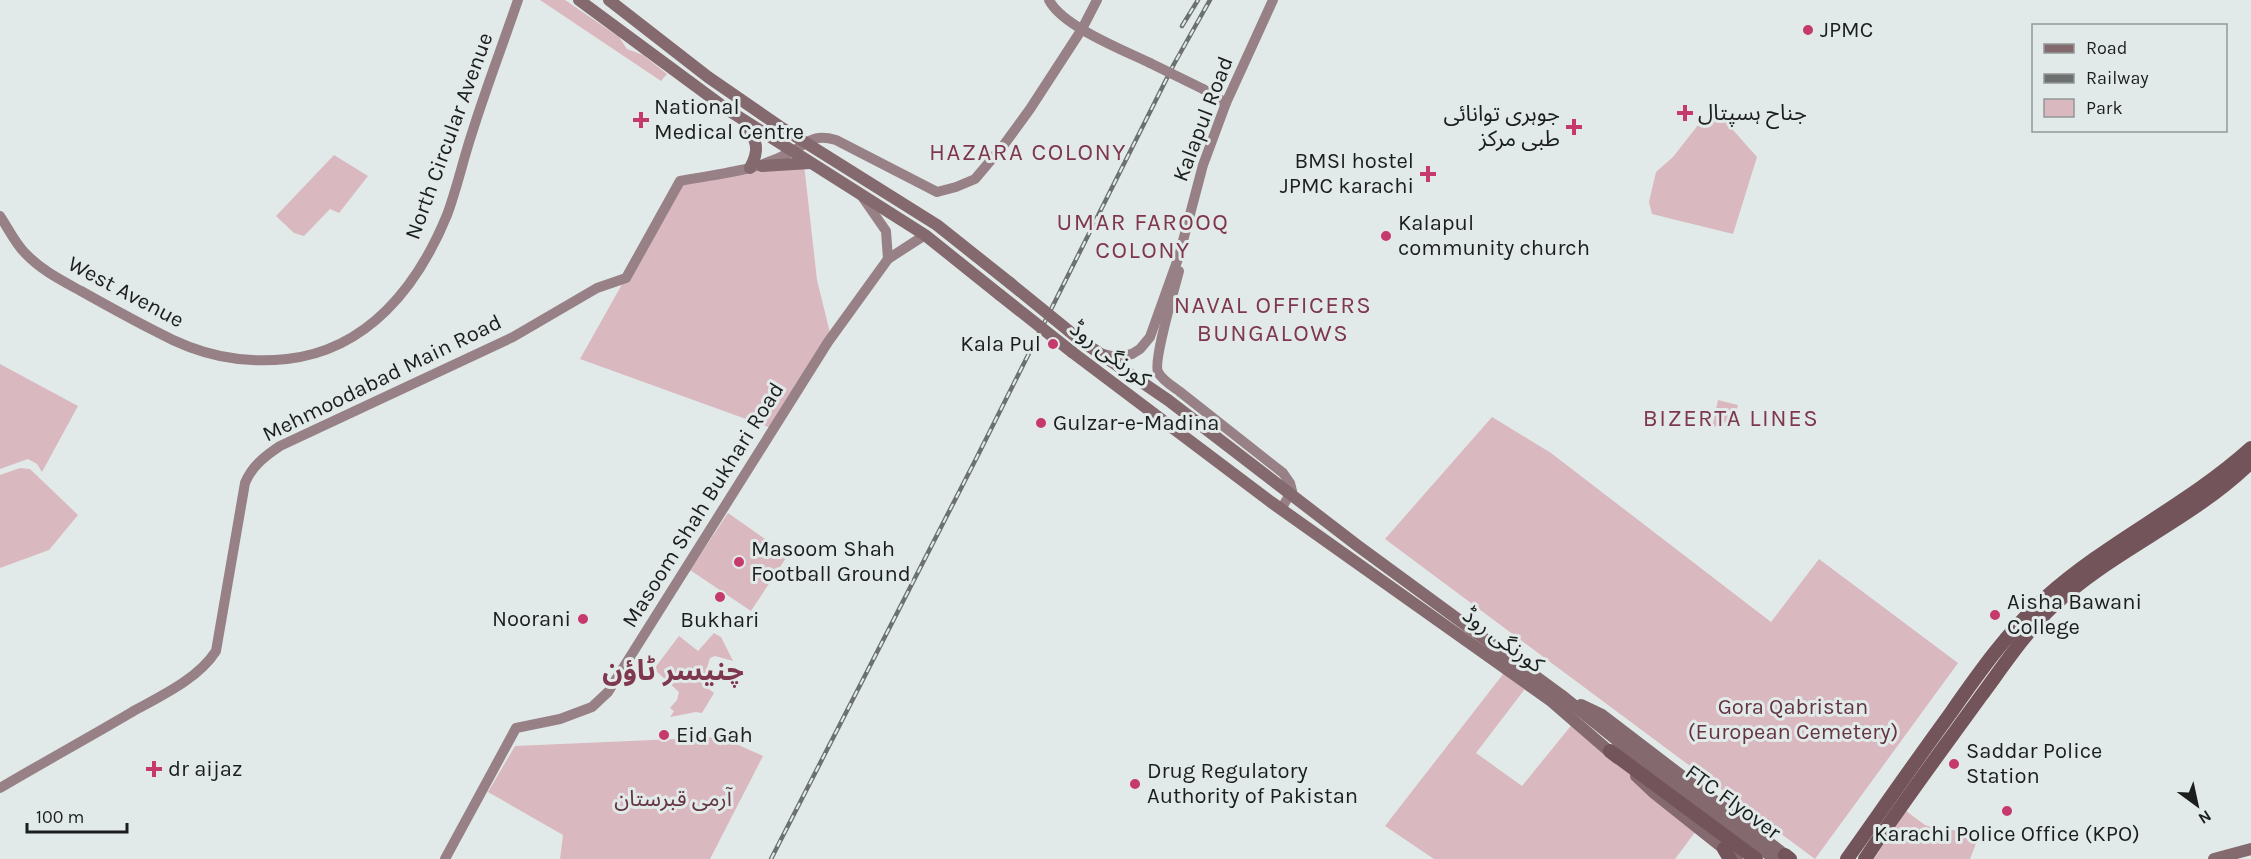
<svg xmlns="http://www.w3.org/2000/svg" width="2251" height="859" font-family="Karla,'Noto Sans Arabic',sans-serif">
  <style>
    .green { fill: #dab8c0 }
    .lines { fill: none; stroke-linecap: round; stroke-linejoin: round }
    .secondary { stroke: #978186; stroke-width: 10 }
    .primary { stroke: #84696f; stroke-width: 12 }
    .highway { stroke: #73545b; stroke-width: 14 }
    .rail-casing { stroke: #6c7170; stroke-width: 4.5 }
    .rail { stroke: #e2eae9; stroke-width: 2; stroke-dasharray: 7; stroke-linecap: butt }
    .secondary-bridge { stroke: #978186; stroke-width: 10 }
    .primary-bridge { stroke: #84696f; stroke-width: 12 }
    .poi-dot { fill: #c5396c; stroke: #e2eae9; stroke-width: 2 }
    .labels { text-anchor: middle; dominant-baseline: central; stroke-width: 6; stroke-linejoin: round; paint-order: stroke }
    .poi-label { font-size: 22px; fill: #1b1e1d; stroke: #e2eae9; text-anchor: start }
    .street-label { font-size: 22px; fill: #1b1e1d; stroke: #e2eae9 }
    .park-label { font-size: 22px; fill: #653442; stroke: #e2eae9 }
    .neighbourhood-label { font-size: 24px; letter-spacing: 1.5px; fill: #7e374d; stroke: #e2eae9 }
    .district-label { font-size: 28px; font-weight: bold; fill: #7e374d; stroke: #e2eae9 }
  </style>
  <rect width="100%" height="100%" fill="#e2eae9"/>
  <!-- green -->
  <g class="green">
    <path d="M 540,0 L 565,0 L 619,37 L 627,49 L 643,55 L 667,74 L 661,81 Z"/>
    <path d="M 1702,120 L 1725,121 L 1757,157 L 1733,234 L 1652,214 L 1649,202 L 1656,172 L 1673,157 Z"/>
    <path d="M 334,155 L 368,176 L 339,213 L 330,209 L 304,236 L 294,233 L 276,216 Z"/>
    <path d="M 804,164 L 817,280 L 831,337 L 774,429 L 580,359 L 680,181 Z"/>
    <path d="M 0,364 L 78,406 L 42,472 L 37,464 L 28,459 L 0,469 Z"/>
    <path d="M 1718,400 L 1738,405 L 1735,418 L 1712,428 Z"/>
    <path d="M 1492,417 L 1551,453 L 1771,622 L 1819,559 L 1958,663 L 1815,859 L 1385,539 Z"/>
    <path d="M 20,468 L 30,469 L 78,515 L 49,550 L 0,568 L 0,475 Z"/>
    <path d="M 728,513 L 788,555 L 751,611 L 690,570 Z"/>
    <path d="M 714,633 L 721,637 L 733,661 L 715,656 L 710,658 L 702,684 L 714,693 L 702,713 L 696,712 L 670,717 L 674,711 L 670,708 L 677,700 L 679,692 L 654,669 L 679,636 L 698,651 Z"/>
    <path d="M 1507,669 L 1528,685 L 1476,753 L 1522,786 L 1574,722 L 1696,831 L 1675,859 L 1434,859 L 1385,826 Z"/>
    <path d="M 721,737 L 763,756 L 710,859 L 560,859 L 563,835 L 488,792 L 515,746 Z"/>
    <path d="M 1906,811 L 1925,825 L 1934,828 L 1980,833 L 1970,859 L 1874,859 Z"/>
  </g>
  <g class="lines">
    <!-- secondary -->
    <g class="secondary">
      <path d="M 1049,0 C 1062,26 1123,50 1150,63"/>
      <path d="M 1203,89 L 1226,103"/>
      <path d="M 861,195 L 886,231 L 888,259"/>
      <path d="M 0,216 C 8,228 15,243 25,253 C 41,270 61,280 81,291 C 106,305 131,319 157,332 C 199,355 240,364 287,359 C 368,350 418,286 447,215 C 457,188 463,160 472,133 C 486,88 503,44 518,0"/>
      <path d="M 1179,271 C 1175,287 1153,361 1158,372 C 1162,380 1172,386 1179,391 L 1283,473 L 1290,483 L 1292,491 L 1281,509"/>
      <path d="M 1104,354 L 1116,357 L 1132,354 L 1140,349 L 1150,337 L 1179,256 L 1203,165 L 1226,103 L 1273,0"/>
      <path d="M 0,788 C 44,762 88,738 132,712 C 161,696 198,679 216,651 L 245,483 C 252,466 265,456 280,446 L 513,337 L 597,288 L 626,278 L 680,181 C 717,174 756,171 789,153 C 809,143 812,133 836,140 L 937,192 L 956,187 L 975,179 L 1003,146 L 1030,109 L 1082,29 L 1097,0"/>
      <path d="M 445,859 L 516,728 L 560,719 L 592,707 L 608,692 L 828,342 L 888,259 L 925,235"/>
    </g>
    <!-- primary -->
    <g class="primary">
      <path d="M 579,0 L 728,110 L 925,235 L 1000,295"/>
      <path d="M 609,0 L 708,77 L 779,126 L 937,225 L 1010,283"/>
      <path d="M 745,122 C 756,141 761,148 750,168"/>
      <path d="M 762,166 L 810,163"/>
      <path d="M 1080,340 L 1168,400 L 1358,546 L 1561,695 L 1633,753 L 1775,859"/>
      <path d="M 1072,352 L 1271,502 L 1550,700 L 1617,758"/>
      <path d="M 1581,705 L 1602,715 L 1785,855 L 1786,859"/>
      <path d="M 1636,776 L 1653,792 L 1737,859"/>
      <path d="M 2214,859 L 2251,849"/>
    </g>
    <!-- highway -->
    <g class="highway">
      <path d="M 1610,751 L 1756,859"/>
      <path d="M 1724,849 L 1730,859"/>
      <path d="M 1785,855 L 1790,859"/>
      <path d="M 1847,859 C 1881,811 1915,762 1950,714 C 1978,674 2008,631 2045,598 C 2108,541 2188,505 2251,448"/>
      <path d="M 1865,859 C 1902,803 1942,750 1981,696 C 2004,665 2025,633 2052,607 C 2112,550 2192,520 2251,462"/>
    </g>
    <!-- rail casing -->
    <g class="rail-casing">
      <g id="rail">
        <path d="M 1182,26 L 1198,0"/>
        <path d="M 771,859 L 977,457 L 1174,64 L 1210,0"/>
      </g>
    </g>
    <!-- rail -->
    <use href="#rail" class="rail"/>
    <!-- secondary-bridge -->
    <path class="secondary-bridge" d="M 1150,63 L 1203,89"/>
    <!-- primary-bridge -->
    <g class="primary-bridge">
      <path d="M 1010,283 L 1080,340"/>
      <path d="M 1000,295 L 1072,352"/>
    </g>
  </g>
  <!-- markers -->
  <g class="poi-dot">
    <circle cx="1808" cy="30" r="6"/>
    <path d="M1682 104h6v6h6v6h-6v6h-6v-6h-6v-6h6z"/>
    <path d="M638 111h6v6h6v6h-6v6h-6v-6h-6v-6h6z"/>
    <path d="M1571 118h6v6h6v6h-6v6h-6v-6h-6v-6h6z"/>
    <path d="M1425 165h6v6h6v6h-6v6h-6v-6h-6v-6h6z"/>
    <circle cx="1386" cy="236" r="6"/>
    <circle cx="1053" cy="344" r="6"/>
    <circle cx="1041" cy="423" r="6"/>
    <circle cx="739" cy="562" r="6"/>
    <circle cx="720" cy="597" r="6"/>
    <circle cx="1995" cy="615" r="6"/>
    <circle cx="583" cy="619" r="6"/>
    <circle cx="664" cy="735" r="6"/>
    <circle cx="1954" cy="764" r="6"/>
    <path d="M151 760h6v6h6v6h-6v6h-6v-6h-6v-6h6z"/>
    <circle cx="1135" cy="784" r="6"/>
    <circle cx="2007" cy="811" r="6"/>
  </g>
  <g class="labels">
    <!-- poi labels -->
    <g class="poi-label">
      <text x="1820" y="30">JPMC</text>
      <text x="654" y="107">National<tspan x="654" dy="25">Medical Centre</tspan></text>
      <text x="1698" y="113">جناح ہسپتال</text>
      <text x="1560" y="114" text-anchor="end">جوہری توانائی<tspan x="1560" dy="25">طبی مرکز</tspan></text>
      <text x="1414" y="161" text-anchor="end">BMSI hostel<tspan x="1414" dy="25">JPMC karachi</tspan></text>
      <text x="1398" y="223">Kalapul<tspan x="1398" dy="25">community church</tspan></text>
      <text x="1041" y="344" text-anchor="end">Kala Pul</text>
      <text x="1053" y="423">Gulzar-e-Madina</text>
      <text x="751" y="549">Masoom Shah<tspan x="751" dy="25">Football Ground</tspan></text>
      <text x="2007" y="602">Aisha Bawani<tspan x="2007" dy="25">College</tspan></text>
      <text x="571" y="619" text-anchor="end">Noorani</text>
      <text x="720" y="620" text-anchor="middle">Bukhari</text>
      <text x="676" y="735">Eid Gah</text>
      <text x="1966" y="751">Saddar Police<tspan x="1966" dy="25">Station</tspan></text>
      <text x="168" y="769">dr aijaz</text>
      <text x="1147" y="771">Drug Regulatory<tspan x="1147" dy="25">Authority of Pakistan</tspan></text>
      <text x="2007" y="834" text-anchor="middle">Karachi Police Office (KPO)</text>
    </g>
    <!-- street labels -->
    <g class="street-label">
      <text transform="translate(1203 119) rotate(-69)">Kalapul Road</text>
      <text transform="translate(449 136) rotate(-70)">North Circular Avenue</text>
      <text transform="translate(126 292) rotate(28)">West Avenue</text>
      <text transform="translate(1110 354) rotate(37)">کورنگی روڈ</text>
      <text transform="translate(382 378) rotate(-26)">Mehmoodabad Main Road</text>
      <text transform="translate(703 505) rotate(-58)">Masoom Shah Bukhari Road</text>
      <text transform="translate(1503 640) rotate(36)">کورنگی روڈ</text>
      <text transform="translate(1733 802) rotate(36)">FTC Flyover</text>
    </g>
    <!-- park labels -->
    <g class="park-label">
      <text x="1793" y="707">Gora Qabristan<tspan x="1793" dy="25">(European Cemetery)</tspan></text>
      <text x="673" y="799">آرمی قبرستان</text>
    </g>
    <!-- neighbourhood labels -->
    <g class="neighbourhood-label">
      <text x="1028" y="152">HAZARA COLONY</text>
      <text x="1143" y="222">UMAR FAROOQ<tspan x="1143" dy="28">COLONY</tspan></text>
      <text x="1273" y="305">NAVAL OFFICERS<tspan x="1273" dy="28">BUNGALOWS</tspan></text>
      <text x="1731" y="418">BIZERTA LINES</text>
    </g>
    <!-- district labels -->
    <g class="district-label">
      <text x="673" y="670">چنیسر ٹاؤن</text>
    </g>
  </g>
  <!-- legend -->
  <rect x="2032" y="24" width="195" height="108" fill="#e2eae9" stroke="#929897" stroke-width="1.5"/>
  <rect x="2044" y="44" width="30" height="9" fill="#84696f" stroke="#929897" stroke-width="1.5"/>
  <text x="2086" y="54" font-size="18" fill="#1b1e1d">Road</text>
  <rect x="2044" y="74" width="30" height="9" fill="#6c7170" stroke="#929897" stroke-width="1.5"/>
  <text x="2086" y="84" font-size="18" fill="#1b1e1d">Railway</text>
  <rect x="2044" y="99" width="30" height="18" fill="#dab8c0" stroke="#929897" stroke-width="1.5"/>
  <text x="2086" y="114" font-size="18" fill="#1b1e1d">Park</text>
  <!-- north arrow -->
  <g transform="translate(2197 805) rotate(147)" stroke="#e2eae9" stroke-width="4.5" paint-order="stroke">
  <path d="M0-4.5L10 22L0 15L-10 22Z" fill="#1b1e1d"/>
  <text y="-9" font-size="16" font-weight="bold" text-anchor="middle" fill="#1b1e1d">N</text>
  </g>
  <!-- scale -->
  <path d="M27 823v9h100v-9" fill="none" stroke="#1b1e1d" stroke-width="3"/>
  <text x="36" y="823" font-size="18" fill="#1b1e1d" stroke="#e2eae9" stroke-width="4.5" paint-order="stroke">100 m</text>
</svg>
